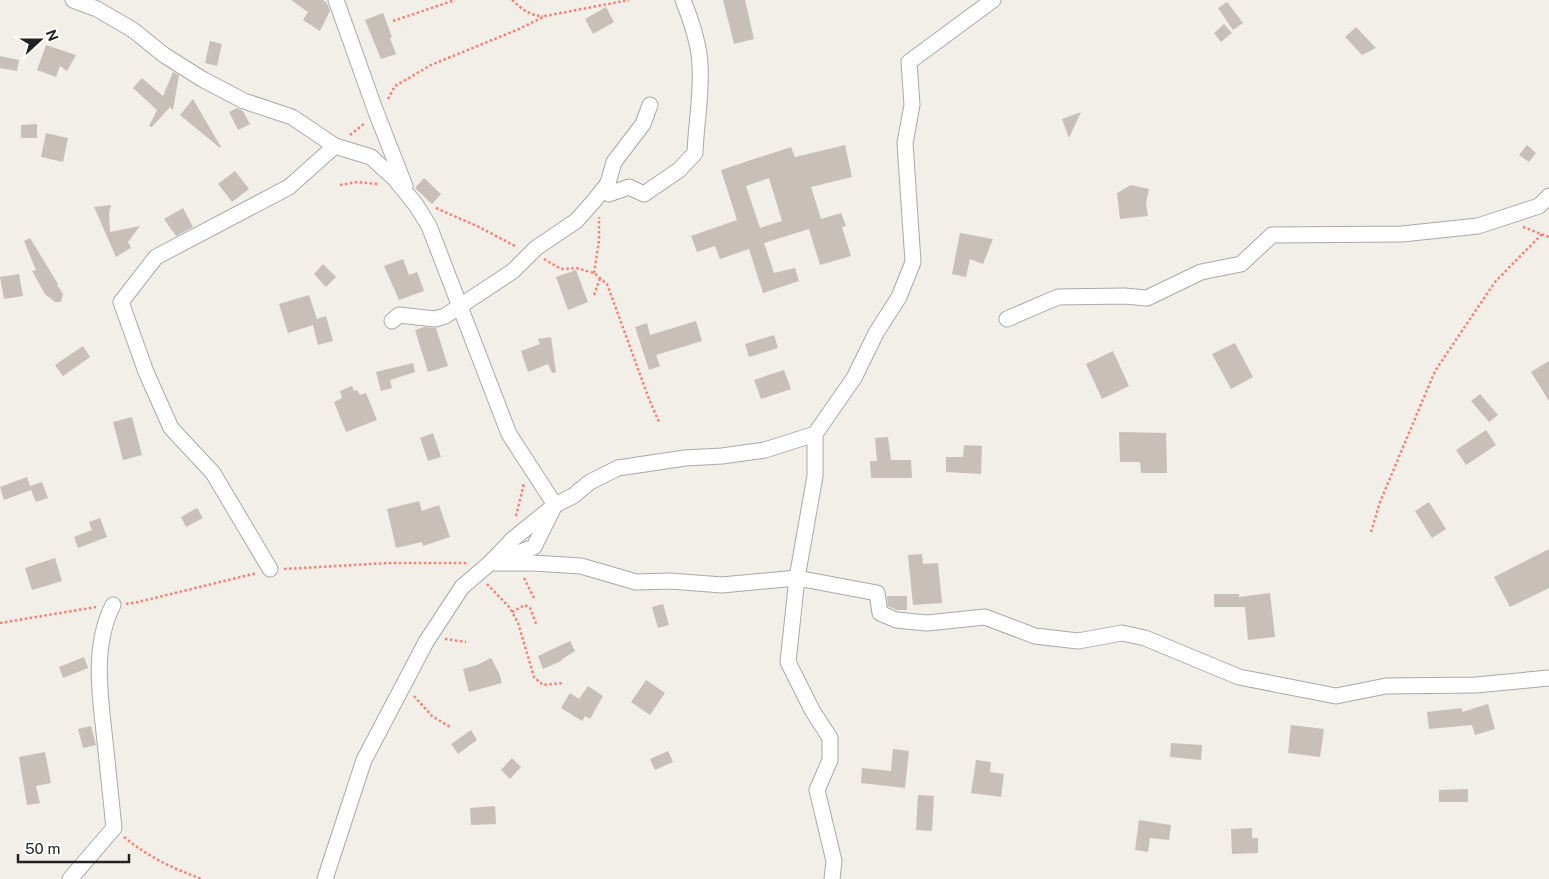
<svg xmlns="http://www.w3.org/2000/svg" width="1549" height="879" font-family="'Public Sans',sans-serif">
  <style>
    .building { fill: #c7bfb8; fill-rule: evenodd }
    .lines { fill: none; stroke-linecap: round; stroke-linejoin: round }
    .street-casing { stroke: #a9a9a9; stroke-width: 17 }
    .path { stroke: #fa8072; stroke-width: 2.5; stroke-dasharray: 2.5 2.5; stroke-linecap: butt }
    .street { stroke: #fff; stroke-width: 15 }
  </style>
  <rect width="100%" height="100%" fill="#f2efe9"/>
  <!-- building -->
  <g class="building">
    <path d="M 291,0 L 323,0 L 327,3 L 330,11 L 320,31 L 303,20 L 308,12 Z"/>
    <path d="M 723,0 L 745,0 L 754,39 L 734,44 Z"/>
    <path d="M 1227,2 L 1243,23 L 1233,30 L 1218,8 Z"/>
    <path d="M 606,7 L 614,22 L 593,34 L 585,19 Z"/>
    <path d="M 383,13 L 392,37 L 390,38 L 396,54 L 381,59 L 365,20 Z"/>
    <path d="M 1224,24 L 1232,33 L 1221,42 L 1214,33 Z"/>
    <path d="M 1356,27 L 1376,48 L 1362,55 L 1345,37 Z"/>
    <path d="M 210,41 L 222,44 L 217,66 L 205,63 Z"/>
    <path d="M 46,45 L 76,55 L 67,71 L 60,66 L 56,77 L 37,70 Z"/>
    <path d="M 0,56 L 19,60 L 17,71 L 0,68 Z"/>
    <path d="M 173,72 L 179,75 L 173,110 L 170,107 L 152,127 L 149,126 L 157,110 L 133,88 L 142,78 L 163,96 Z"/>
    <path d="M 193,99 L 221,147 L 220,148 L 180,115 Z"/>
    <path d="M 237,108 L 243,111 L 250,124 L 238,130 L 229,112 Z"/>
    <path d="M 1081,112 L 1069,138 L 1062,119 Z"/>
    <path d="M 37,124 L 37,138 L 21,138 L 21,125 Z"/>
    <path d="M 46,133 L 68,138 L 63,162 L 41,157 Z"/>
    <path d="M 845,145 L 852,177 L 811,187 L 821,219 L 841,213 L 846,226 L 842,227 L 851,256 L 820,265 L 809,229 L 764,243 L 774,273 L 795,268 L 799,281 L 763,293 L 749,249 L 720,259 L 715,246 L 697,252 L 691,236 L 737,220 L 721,170 L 791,147 L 795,157 ZM 769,178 L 782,221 L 760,228 L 746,186 Z"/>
    <path d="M 1527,145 L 1536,153 L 1529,162 L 1519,155 Z"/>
    <path d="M 235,171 L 249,189 L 232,202 L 218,184 Z"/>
    <path d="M 424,178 L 441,194 L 432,204 L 415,188 Z"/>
    <path d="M 1131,185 L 1149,189 L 1146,203 L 1148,216 L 1120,219 L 1117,193 Z"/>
    <path d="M 111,205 L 109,213 L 110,232 L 140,226 L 128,242 L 131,248 L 116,257 L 94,207 Z"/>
    <path d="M 183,208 L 193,227 L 176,236 L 164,219 Z"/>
    <path d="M 960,233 L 993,239 L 983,264 L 970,259 L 966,277 L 952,274 Z"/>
    <path d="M 30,238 L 58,284 L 57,285 L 63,294 L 61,302 L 55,302 L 45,294 L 32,271 L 36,270 L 24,241 Z"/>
    <path d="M 403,259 L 409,275 L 417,272 L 424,291 L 399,300 L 384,266 Z"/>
    <path d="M 323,264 L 336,277 L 326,287 L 314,274 Z"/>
    <path d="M 576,270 L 588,302 L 568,310 L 556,277 Z"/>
    <path d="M 19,274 L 23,296 L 4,299 L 0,277 Z"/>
    <path d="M 309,295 L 317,319 L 326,316 L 333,341 L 318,345 L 313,325 L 288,333 L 279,304 Z"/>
    <path d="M 696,321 L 702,341 L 656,355 L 660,366 L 649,370 L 635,327 L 647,323 L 650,335 Z"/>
    <path d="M 424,327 L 436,328 L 448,366 L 428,372 L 415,330 Z"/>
    <path d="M 774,335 L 778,348 L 749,357 L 745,344 Z"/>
    <path d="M 551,337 L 556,372 L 552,373 L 548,364 L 528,372 L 521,351 L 540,344 L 538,339 Z"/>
    <path d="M 1235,343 L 1253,377 L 1231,389 L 1212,354 Z"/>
    <path d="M 83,346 L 90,357 L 63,376 L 55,365 Z"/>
    <path d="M 1113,351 L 1129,386 L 1102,399 L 1086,364 Z"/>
    <path d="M 1549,361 L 1549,401 L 1531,372 Z"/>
    <path d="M 413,363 L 415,372 L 390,380 L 392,388 L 381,391 L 376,372 Z"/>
    <path d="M 784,370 L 791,389 L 761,399 L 754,380 Z"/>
    <path d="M 352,386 L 354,391 L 357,390 L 360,395 L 366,393 L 377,420 L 346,432 L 334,402 L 342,398 L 340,391 Z"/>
    <path d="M 1480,394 L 1498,415 L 1489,422 L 1471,401 Z"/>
    <path d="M 132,417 L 142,455 L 123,460 L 113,422 Z"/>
    <path d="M 1486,430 L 1496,445 L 1466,465 L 1456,450 Z"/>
    <path d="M 1119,432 L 1166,433 L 1167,473 L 1141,473 L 1140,462 L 1120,462 Z"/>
    <path d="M 433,433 L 441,457 L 428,461 L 420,438 Z"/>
    <path d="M 888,437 L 891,460 L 911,460 L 912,478 L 871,478 L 870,461 L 877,461 L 875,438 Z"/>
    <path d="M 964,445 L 982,446 L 981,474 L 946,472 L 946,457 L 963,457 Z"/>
    <path d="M 27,477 L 30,486 L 42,482 L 48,498 L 36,502 L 31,490 L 4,500 L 0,487 Z"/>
    <path d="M 419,501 L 422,511 L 439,505 L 450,537 L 423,546 L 422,542 L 396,548 L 387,509 Z"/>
    <path d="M 1429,502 L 1446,529 L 1432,538 L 1415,511 Z"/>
    <path d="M 197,508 L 203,518 L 186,527 L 181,517 Z"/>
    <path d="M 100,518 L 107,537 L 78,548 L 74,537 L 92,530 L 89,522 Z"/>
    <path d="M 1549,549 L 1549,588 L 1510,607 L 1494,577 Z"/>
    <path d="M 922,554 L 923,564 L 938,563 L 942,603 L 913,605 L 908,555 Z"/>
    <path d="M 55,558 L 62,581 L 32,590 L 25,568 Z"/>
    <path d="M 1270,593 L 1275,637 L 1248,640 L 1245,607 L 1214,607 L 1214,594 L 1239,594 L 1239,597 Z"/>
    <path d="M 887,596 L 907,596 L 907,610 L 897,610 L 888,606 Z"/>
    <path d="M 663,604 L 669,625 L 658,628 L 652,607 Z"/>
    <path d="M 570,641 L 575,651 L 561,660 L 561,661 L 543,669 L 538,656 Z"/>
    <path d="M 84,657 L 88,668 L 63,678 L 59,667 Z"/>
    <path d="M 491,658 L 499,673 L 502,683 L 469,692 L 463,669 L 477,665 Z"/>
    <path d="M 646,680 L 665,693 L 650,715 L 631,702 Z"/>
    <path d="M 588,686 L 603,696 L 590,719 L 585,716 L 582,721 L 561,708 L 570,693 L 579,699 Z"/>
    <path d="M 1488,704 L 1495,729 L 1475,735 L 1472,725 L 1429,729 L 1427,712 L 1462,708 L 1462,712 Z"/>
    <path d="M 1291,725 L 1324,729 L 1320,757 L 1288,753 Z"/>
    <path d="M 91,726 L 96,745 L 83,748 L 78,729 Z"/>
    <path d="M 471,730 L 477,740 L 458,754 L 451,744 Z"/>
    <path d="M 1171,743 L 1202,745 L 1201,760 L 1170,757 Z"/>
    <path d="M 893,749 L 909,751 L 905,788 L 861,783 L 862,768 L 891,771 Z"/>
    <path d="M 668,751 L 673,762 L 655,770 L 650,759 Z"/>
    <path d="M 45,752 L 51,783 L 36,786 L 40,803 L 27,805 L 19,757 Z"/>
    <path d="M 512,758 L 521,767 L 510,779 L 501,770 Z"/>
    <path d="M 976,760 L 991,762 L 990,772 L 1004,774 L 1001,797 L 971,793 Z"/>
    <path d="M 1468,789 L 1468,802 L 1439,802 L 1439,790 Z"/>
    <path d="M 918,795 L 934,796 L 932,831 L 916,830 Z"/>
    <path d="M 495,806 L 496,824 L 471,825 L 470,808 Z"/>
    <path d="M 1139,820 L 1171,825 L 1169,840 L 1150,838 L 1148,852 L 1135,850 Z"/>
    <path d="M 1252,828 L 1252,838 L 1258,838 L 1258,853 L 1232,854 L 1231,829 Z"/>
  </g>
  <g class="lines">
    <!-- street casing -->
    <g class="street-casing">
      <g id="street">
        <path d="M 73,0 L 97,9 L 133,30 L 164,55 L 202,79 L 244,101 L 292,117 L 335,146 L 371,157 L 395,179 L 416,205 L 429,226 L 509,434 L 555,505 L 534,547 L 501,559"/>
        <path d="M 336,0 L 376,112 L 405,186"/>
        <path d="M 608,183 L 614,162 L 643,124 L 650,105"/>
        <path d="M 1007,319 L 1058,297 L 1124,296 L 1147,298 L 1201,272 L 1241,264 L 1272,235 L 1402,234 L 1478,226 L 1539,206 L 1549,196"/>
        <path d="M 392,321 L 399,315 L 435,319 L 445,316 L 513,271 L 536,248 L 576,221 L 594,201 L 608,183 L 609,194 L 629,187 L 644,194 L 679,170 L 695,153 C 696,123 702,94 700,64 C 699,43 691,20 683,0"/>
        <path d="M 815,434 L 815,476 L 797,578 L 788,662 L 812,710 L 830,738 L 830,760 L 817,790 L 834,861 L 832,879"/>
        <path d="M 490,563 L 533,563 L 581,566 L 636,582 L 670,581 L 722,585 L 797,578 L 877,593 L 880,613 L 896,620 L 927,623 L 985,617 L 1035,636 L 1078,641 L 1122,633 L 1145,638 L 1239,677 L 1336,696 L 1386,686 L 1476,685 L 1549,678"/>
        <path d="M 270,569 L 213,473 L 171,428 L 146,372 L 121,302 L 156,257 L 289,187 L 335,146"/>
        <path d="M 70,879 L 114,828 C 111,799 108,770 105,741 C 100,696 92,646 113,605"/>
        <path d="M 325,879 L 364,760 L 426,642 L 462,587 L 490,563 L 513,539 L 555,505 L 573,496 L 590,482 L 618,468 L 685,458 L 722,456 L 765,450 L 815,434 L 854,378 L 876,333 L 899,297 L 913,262 L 905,143 L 912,105 L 909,62 L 993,0"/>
      </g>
    </g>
    <!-- path -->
    <g class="path">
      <path d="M 512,0 C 521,8 529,16 543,16"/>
      <path d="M 393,21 L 455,0"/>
      <path d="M 388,99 L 395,86 L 431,65 L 519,29 L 545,16 L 629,0"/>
      <path d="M 350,135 L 365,123"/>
      <path d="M 340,185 L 357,182 L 378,184"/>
      <path d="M 436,208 L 479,227 L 517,247"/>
      <path d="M 1523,227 L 1549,237"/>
      <path d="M 544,259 L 561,269 L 576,268 L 594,273 L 607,284 L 649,399 L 659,422"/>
      <path d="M 594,273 L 599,241 L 599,217"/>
      <path d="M 594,295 L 600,278"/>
      <path d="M 516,516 L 524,483"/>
      <path d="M 1371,532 L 1380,502 L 1435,371 L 1495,282 L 1542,234"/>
      <path d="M 284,569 L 388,563 L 469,563"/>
      <path d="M 524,578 L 534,598"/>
      <path d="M 487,584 L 510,608 L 518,623 L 534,677 L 543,685 L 563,683"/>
      <path d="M 126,604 L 138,602 L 257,573"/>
      <path d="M 512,612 L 525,605 L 530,608 L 537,626"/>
      <path d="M 0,623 L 96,607"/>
      <path d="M 445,639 L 466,642"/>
      <path d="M 414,696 L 432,716 L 450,727"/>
      <path d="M 124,837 C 148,857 174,869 202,879"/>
    </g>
    <!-- street -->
    <use href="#street" class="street"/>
  </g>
  <!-- north arrow -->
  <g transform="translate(40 40) rotate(69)" stroke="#ffffff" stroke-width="4" paint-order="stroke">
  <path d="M0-4L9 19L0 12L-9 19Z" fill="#222222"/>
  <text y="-8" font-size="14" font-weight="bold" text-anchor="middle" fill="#222222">N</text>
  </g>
  <!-- scale -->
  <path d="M18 854v8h111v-8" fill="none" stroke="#222222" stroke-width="2.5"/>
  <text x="25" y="854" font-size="15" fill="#222222" stroke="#ffffff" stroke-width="4" paint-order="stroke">50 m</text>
</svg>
